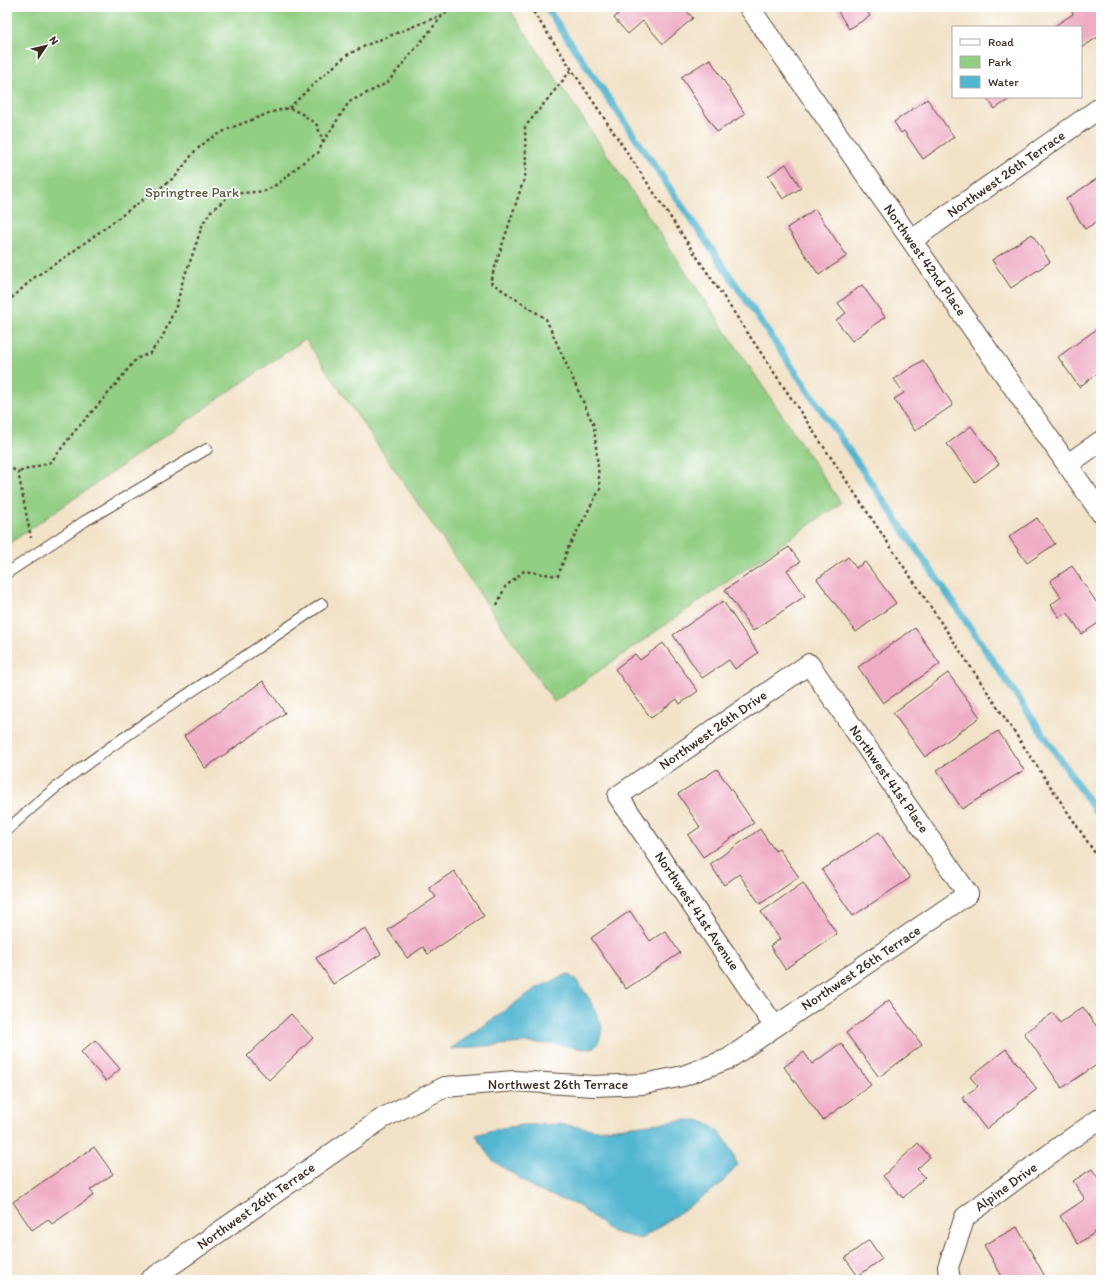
<svg xmlns="http://www.w3.org/2000/svg" width="1108" height="1287" font-family="Itim,sans-serif">
  <style>
    .green { fill: #92ce83; stroke: #667c50 }
    .water { fill: #51b6d0; stroke: #467077 }
    .lines { fill: none; stroke-linecap: round; stroke-linejoin: round }
    .stream { stroke: #51b6d0; stroke-width: 7 }
    .building { fill: #efacc5 }
    .lane-casing { stroke: #564637; stroke-width: 12 }
    .street-casing { stroke: #564637; stroke-width: 22 }
    .path { stroke: #564637; stroke-width: 2.5; stroke-dasharray: 3 3; stroke-linecap: butt }
    .lane { stroke: #fff; stroke-width: 10 }
    .street { stroke: #fff; stroke-width: 20 }
    .labels { text-anchor: middle; dominant-baseline: central; stroke-width: 3.5; stroke-linejoin: round; paint-order: stroke }
    .street-label { font-size: 14px; fill: #3b2a1e; stroke: #fff }
    .park-label { font-size: 14px; fill: #555b3c; stroke: #fff }
  </style>
  <rect width="100%" height="100%" fill="#fff"/>
  <filter id="ink" filterUnits="userSpaceOnUse"><feTurbulence type="fractalNoise" baseFrequency=".025" numOctaves="2"/><feDisplacementMap in="SourceGraphic" scale="8" xChannelSelector="R" yChannelSelector="G"/><feConvolveMatrix kernelMatrix="1 2 1 2 8 2 1 2 1" color-interpolation-filters="sRGB"/></filter>
  <filter id="wash" filterUnits="userSpaceOnUse"><feTurbulence type="fractalNoise" baseFrequency=".012" numOctaves="4" result="noise"/><feDisplacementMap in="SourceGraphic" scale="16" xChannelSelector="R" yChannelSelector="G"/><feGaussianBlur stdDeviation="0.9" result="paint"/><feColorMatrix in="noise" values="0 0 0 0 0 0 0 0 0 0 0 0 0 0 0 0 0 1.4 0 .05"/><feComposite in="paint" operator="in"/></filter>
  <g filter="url(#wash)">
    <rect width="100%" height="100%" fill="#f2e2c7"/>
    <!-- green -->
    <path class="green" d="M 7,7 L 508,7 L 841,503 L 554,702 L 305,339 L 7,545 Z"/>
    <!-- water -->
    <g class="water">
      <path d="M 568,974 L 576,980 L 589,998 L 602,1026 L 600,1039 L 595,1047 L 584,1049 L 556,1044 L 525,1043 L 450,1049 L 535,989 Z"/>
      <path d="M 685,1120 C 689,1120 694,1120 697,1120 C 719,1125 732,1146 737,1165 L 720,1185 L 641,1239 L 612,1232 L 579,1206 L 537,1190 L 492,1160 L 476,1135 L 496,1129 L 521,1125 L 560,1124 L 598,1130 Z"/>
    </g>
    <g class="lines">
      <!-- stream -->
      <path class="stream" d="M 546,7 L 1101,819"/>
    </g>
    <g id="blocks">
      <!-- building -->
      <g class="building">
        <path d="M 626,7 L 683,7 L 693,18 L 663,44 L 643,21 L 628,34 L 614,18 Z"/>
        <path d="M 835,7 L 865,7 L 870,16 L 849,29 Z"/>
        <path d="M 1069,7 L 1101,7 L 1101,35 L 1081,48 L 1081,27 L 1053,27 L 1073,14 Z"/>
        <path d="M 710,59 L 745,114 L 717,132 L 681,77 Z"/>
        <path d="M 986,97 L 1012,97 L 995,109 Z"/>
        <path d="M 927,99 L 954,137 L 923,159 L 904,131 L 901,133 L 894,122 Z"/>
        <path d="M 786,164 L 801,188 L 783,199 L 768,176 Z"/>
        <path d="M 1101,176 L 1101,219 L 1085,229 L 1066,199 Z"/>
        <path d="M 815,209 L 847,256 L 819,275 L 787,228 Z"/>
        <path d="M 1032,234 L 1050,262 L 1011,288 L 992,260 Z"/>
        <path d="M 862,285 L 885,317 L 852,341 L 836,320 L 846,313 L 838,303 Z"/>
        <path d="M 1101,326 L 1101,371 L 1079,387 L 1058,357 Z"/>
        <path d="M 923,360 L 953,405 L 915,431 L 894,399 L 904,393 L 894,379 Z"/>
        <path d="M 971,426 L 999,464 L 975,482 L 947,444 Z"/>
        <path d="M 1037,518 L 1055,544 L 1027,563 L 1009,537 Z"/>
        <path d="M 789,547 L 800,562 L 787,570 L 805,596 L 753,631 L 725,590 Z"/>
        <path d="M 848,557 L 856,568 L 865,562 L 896,603 L 856,632 L 817,579 Z"/>
        <path d="M 1072,566 L 1101,609 L 1101,621 L 1082,634 L 1067,612 L 1059,617 L 1051,605 L 1061,597 L 1050,581 Z"/>
        <path d="M 723,601 L 758,653 L 735,669 L 729,660 L 702,678 L 673,635 Z"/>
        <path d="M 915,628 L 940,664 L 883,703 L 858,667 Z"/>
        <path d="M 663,643 L 698,691 L 680,704 L 677,699 L 651,718 L 615,669 L 635,654 L 640,660 Z"/>
        <path d="M 948,673 L 980,717 L 925,757 L 893,713 Z"/>
        <path d="M 263,681 L 285,713 L 205,768 L 184,736 Z"/>
        <path d="M 998,731 L 1024,770 L 962,809 L 937,770 Z"/>
        <path d="M 717,769 L 754,823 L 703,857 L 688,835 L 700,827 L 678,794 Z"/>
        <path d="M 760,829 L 775,851 L 779,849 L 799,877 L 760,904 L 739,874 L 724,885 L 710,864 Z"/>
        <path d="M 879,832 L 910,878 L 853,916 L 822,870 Z"/>
        <path d="M 454,871 L 484,916 L 428,954 L 423,947 L 407,958 L 388,930 L 436,897 L 429,888 Z"/>
        <path d="M 803,883 L 837,934 L 785,969 L 770,946 L 780,939 L 761,912 Z"/>
        <path d="M 630,911 L 650,941 L 665,931 L 680,953 L 626,989 L 591,938 Z"/>
        <path d="M 365,928 L 381,954 L 333,984 L 316,958 Z"/>
        <path d="M 889,1000 L 922,1045 L 879,1077 L 846,1033 Z"/>
        <path d="M 1083,1007 L 1101,1033 L 1101,1062 L 1062,1088 L 1024,1033 L 1053,1013 L 1060,1023 Z"/>
        <path d="M 291,1014 L 313,1038 L 269,1080 L 247,1056 Z"/>
        <path d="M 95,1040 L 120,1069 L 106,1081 L 81,1052 Z"/>
        <path d="M 841,1043 L 871,1085 L 823,1120 L 784,1067 L 804,1052 L 812,1064 Z"/>
        <path d="M 1006,1049 L 1037,1089 L 986,1129 L 962,1098 L 978,1086 L 970,1077 Z"/>
        <path d="M 918,1143 L 930,1157 L 917,1169 L 925,1177 L 903,1198 L 883,1176 Z"/>
        <path d="M 94,1147 L 113,1174 L 90,1190 L 94,1195 L 52,1224 L 48,1219 L 32,1230 L 13,1202 Z"/>
        <path d="M 1092,1169 L 1101,1182 L 1101,1228 L 1078,1244 L 1060,1216 L 1085,1199 L 1073,1181 Z"/>
        <path d="M 1017,1227 L 1047,1280 L 1004,1280 L 984,1245 Z"/>
        <path d="M 869,1240 L 882,1259 L 858,1276 L 845,1258 Z"/>
      </g>
    </g>
  </g>
  <g filter="url(#ink)">
    <use href="#blocks" fill-opacity="0" stroke="#564637" stroke-width="1"/>
    <g class="lines">
      <!-- lane casing -->
      <g class="lane-casing">
        <g id="lane">
          <path d="M 7,573 L 85,521 L 207,449"/>
          <path d="M 7,830 C 28,811 49,792 72,775 C 153,714 239,662 322,604"/>
        </g>
      </g>
      <!-- street casing -->
      <g class="street-casing">
        <g id="street">
          <path d="M 749,7 L 1101,513"/>
          <path d="M 912,240 L 1101,107"/>
          <path d="M 1068,464 L 1101,441"/>
          <path d="M 150,1280 L 383,1118 L 445,1087 L 514,1081 L 594,1086 L 644,1084 L 683,1076 L 728,1059 L 968,894 L 809,664 L 618,796 L 775,1027"/>
          <path d="M 950,1280 L 948,1267 L 965,1217 L 1062,1145 L 1101,1118"/>
        </g>
      </g>
      <!-- path -->
      <g class="path">
        <path d="M 530,7 L 1101,862"/>
        <path d="M 289,108 L 316,82 L 347,55 L 369,44 L 442,15"/>
        <path d="M 323,142 L 349,102 L 387,83 L 443,15 L 455,7"/>
        <path d="M 7,302 L 35,277 L 67,256 L 144,199 L 151,195 L 176,176 L 195,151 L 208,140 L 228,129 L 272,112 L 289,108 L 302,114 L 317,125 L 323,142 L 318,153 L 306,160 L 279,183 L 265,191 L 232,194 L 211,211 L 203,223 L 191,259 L 183,280 L 177,304 L 162,338 L 150,353 L 136,359 L 112,389 L 74,432 L 51,462 L 18,472"/>
        <path d="M 7,466 L 18,472 L 31,538"/>
        <path d="M 497,605 L 505,587 L 524,571 L 558,576 L 568,548 L 600,489 L 594,426 L 546,319 L 490,282 L 526,173 L 525,127 L 572,69"/>
      </g>
      <!-- lane -->
      <use href="#lane" class="lane"/>
      <!-- street -->
      <use href="#street" class="street"/>
    </g>
  </g>
  <g class="labels">
    <!-- street labels -->
    <g class="street-label">
      <text transform="translate(1006 174) rotate(-35)">Northwest 26th Terrace</text>
      <text transform="translate(925 260) rotate(55)">Northwest 42nd Place</text>
      <text transform="translate(713 730) rotate(-35)">Northwest 26th Drive</text>
      <text transform="translate(889 779) rotate(55)">Northwest 41st Place</text>
      <text transform="translate(697 911) rotate(56)">Northwest 41st Avenue</text>
      <text transform="translate(861 968) rotate(-34)">Northwest 26th Terrace</text>
      <text x="558" y="1084">Northwest 26th Terrace</text>
      <text transform="translate(1006 1187) rotate(-36)">Alpine Drive</text>
      <text transform="translate(256 1206) rotate(-35)">Northwest 26th Terrace</text>
    </g>
    <!-- park labels -->
    <g class="park-label">
      <text x="192" y="192">Springtree Park</text>
    </g>
  </g>
  <!-- margin -->
  <rect width="1108" height="1287" fill="none" stroke="#fff" stroke-width="24"/>
  <!-- legend -->
  <rect x="952" y="26" width="130" height="72" fill="#ffffff" stroke="#b1aaa5"/>
  <rect x="960" y="39" width="20" height="6" fill="#ffffff" stroke="#b1aaa5"/>
  <text x="988" y="46" font-size="12" fill="#3b2a1e">Road</text>
  <rect x="960" y="56" width="20" height="12" fill="#92ce83" stroke="#b1aaa5"/>
  <text x="988" y="66" font-size="12" fill="#3b2a1e">Park</text>
  <rect x="960" y="76" width="20" height="12" fill="#51b6d0" stroke="#b1aaa5"/>
  <text x="988" y="86" font-size="12" fill="#3b2a1e">Water</text>
  <!-- north arrow -->
  <g transform="translate(46 46) rotate(55)" stroke="#ffffff" stroke-width="3" paint-order="stroke">
  <path d="M0-3L7 15L0 10L-7 15Z" fill="#3b2a1e"/>
  <text y="-6" font-size="11" font-weight="bold" text-anchor="middle" fill="#3b2a1e">N</text>
  </g>
</svg>
